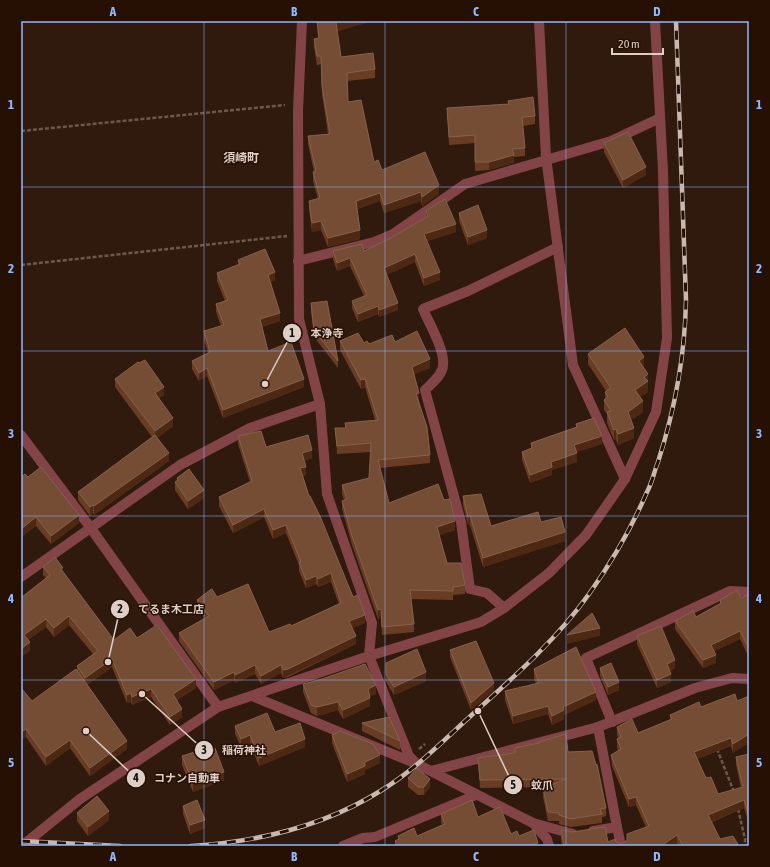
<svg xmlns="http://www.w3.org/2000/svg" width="770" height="867" font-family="'Asap Condensed','Noto Sans JP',sans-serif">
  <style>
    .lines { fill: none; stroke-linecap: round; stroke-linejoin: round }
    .path { stroke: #6c584c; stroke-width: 2.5; stroke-dasharray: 4 2; stroke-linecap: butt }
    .minor { stroke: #834448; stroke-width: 10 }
    .tertiary { stroke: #834448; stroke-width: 10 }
    .rail-casing { stroke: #cab9b1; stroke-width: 4.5 }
    .rail { stroke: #261004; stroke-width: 3; stroke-dasharray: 9; stroke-linecap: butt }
    .wall { fill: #693d23 }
    .shaded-wall { fill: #4d2813 }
    .building { fill: #754d35; stroke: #86614c }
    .grid { fill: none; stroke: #91b8fd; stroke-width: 1; stroke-opacity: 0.55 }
    .labels { text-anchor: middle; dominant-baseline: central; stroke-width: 3; stroke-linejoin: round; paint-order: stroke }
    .quarter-label { font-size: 12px; font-weight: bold; fill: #decec6; stroke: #261004 }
    .leader { fill: none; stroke: #decec6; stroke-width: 1.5 }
    .callout-dot { fill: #decec6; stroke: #261004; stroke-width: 1.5 }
    .mark-label { font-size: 12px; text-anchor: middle; font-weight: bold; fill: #111 }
    .callout-label { font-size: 11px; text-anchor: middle; font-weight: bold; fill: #decec6; stroke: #261004; stroke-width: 3; stroke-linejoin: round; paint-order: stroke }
    .neatline { fill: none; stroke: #91b8fd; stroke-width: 1.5 }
    .grid-label { font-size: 13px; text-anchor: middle; font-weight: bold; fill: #91b8fd }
  </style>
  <rect width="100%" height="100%" fill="#301a0d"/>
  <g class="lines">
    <!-- path -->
    <g class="path">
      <path d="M 21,131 L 285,105"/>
      <path d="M 21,265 L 287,236"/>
      <path d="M 419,749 L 425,744"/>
      <path d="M 717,749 L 734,792"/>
      <path d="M 738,809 L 745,839 L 745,846"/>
    </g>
    <!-- minor -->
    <g class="minor">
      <path d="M 302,21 L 298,111 L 299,319 L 320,404 L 327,494 L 372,623 L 369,656 L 409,756 L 417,764"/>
      <path d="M 539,21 L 546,157 L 573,365 L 625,479"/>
      <path d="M 298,261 L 374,242 L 393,234 L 465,184 L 611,141 L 660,118"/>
      <path d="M 21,435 L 90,527 L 218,707"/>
      <path d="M 21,577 L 180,465 L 250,428 L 320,404"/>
      <path d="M 504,608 L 487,593 L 470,589 L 461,522 L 425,390 C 431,384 443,375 443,365 C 445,350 429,323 423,309 L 468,291 L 558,247"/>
      <path d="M 252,696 L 417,764 L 533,823 L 573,834"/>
      <path d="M 612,722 L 586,658 L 730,591 L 749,592"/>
      <path d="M 431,771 L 598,727"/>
      <path d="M 533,823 L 547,839 L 549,846"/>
      <path d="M 617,827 L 621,846"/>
      <path d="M 593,831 L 617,827 L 598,727 L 695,688 L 732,678 L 749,679"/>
      <path d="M 343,846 L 363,838 L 375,837 L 476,795"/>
    </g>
    <!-- tertiary -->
    <path class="tertiary" d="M 22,846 L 80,799 L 218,707 L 369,656 L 481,622 L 504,608 L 549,573 L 586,535 L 625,479 L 656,412 L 667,338 L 663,171 L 655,21"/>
    <!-- rail casing -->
    <g class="rail-casing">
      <g id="rail">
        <path d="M 21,841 L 120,846"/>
        <path d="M 191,846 C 257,842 325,826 382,790 C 416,769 445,739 475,712 C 515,676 557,639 589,594 C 611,563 632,527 647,492 C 652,483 654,472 658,462 C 675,409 685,355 686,300 L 676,21"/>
      </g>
    </g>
    <!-- rail -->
    <use href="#rail" class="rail"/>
  </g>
  <!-- wall -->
  <g class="wall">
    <path d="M 317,21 L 369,21 L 369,22 L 337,31 L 341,57 L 375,69 L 375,78 L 347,81 L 348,102 L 374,162 L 382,170 L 439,194 L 422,206 L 421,201 L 384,213 L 380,201 L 357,209 L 360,239 L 328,247 L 321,230 L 312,232 L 309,209 L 309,201 L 318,199 L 313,181 L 313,172 L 314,172 L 308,144 L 308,136 L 328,134 L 322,94 L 321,64 L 317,65 L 314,47 L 314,39 L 318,38 Z"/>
    <path d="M 508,101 L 535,116 L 535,124 L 523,126 L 525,148 L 525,156 L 514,157 L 514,163 L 489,170 L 475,171 L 475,143 L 449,145 L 447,108 L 508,104 Z"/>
    <path d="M 604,143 L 646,175 L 623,188 L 604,152 Z"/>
    <path d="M 426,211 L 456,232 L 427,241 L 440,280 L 424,286 L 415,262 L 386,275 L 398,310 L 379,317 L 378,314 L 358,322 L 352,308 L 352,301 L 364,296 L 350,266 L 337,271 L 333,259 L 333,251 L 364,251 L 389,239 L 426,217 Z"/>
    <path d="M 459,213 L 487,238 L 468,245 L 459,221 Z"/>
    <path d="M 238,260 L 275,280 L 271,282 L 280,321 L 262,327 L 268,351 L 304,387 L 223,418 L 207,376 L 199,381 L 192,369 L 192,361 L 208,353 L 204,339 L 204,331 L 221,326 L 216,312 L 216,304 L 225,301 L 217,281 L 217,273 L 238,265 Z"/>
    <path d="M 311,303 L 338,361 L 338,368 L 314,337 L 311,311 Z"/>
    <path d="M 340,341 L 369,344 L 395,342 L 430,368 L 414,374 L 419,401 L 430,455 L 430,463 L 380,468 L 389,503 L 455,530 L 439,535 L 447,563 L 465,585 L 465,594 L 453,595 L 453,600 L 411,599 L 414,624 L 414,632 L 382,635 L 381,618 L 378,619 L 352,545 L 342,509 L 342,501 L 344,500 L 342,494 L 342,485 L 369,478 L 371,452 L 337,454 L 335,428 L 345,428 L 345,423 L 375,420 L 365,387 L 361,389 L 340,350 Z"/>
    <path d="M 588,354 L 644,367 L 648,384 L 648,392 L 640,397 L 643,412 L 631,420 L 634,438 L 618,445 L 616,440 L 614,440 L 607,423 L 607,414 L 604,410 L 604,400 L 605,399 L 605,392 L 606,391 L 588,364 Z"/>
    <path d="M 115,379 L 164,395 L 159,398 L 173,426 L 157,438 L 169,461 L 94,515 L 93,513 L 90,516 L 78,500 L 78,492 L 152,437 L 115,387 Z"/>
    <path d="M 576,424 L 602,444 L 576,452 L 577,462 L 552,470 L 552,475 L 530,483 L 522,460 L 522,452 L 531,448 L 531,443 L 576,428 Z"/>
    <path d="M 238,436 L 266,447 L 312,458 L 304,461 L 306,475 L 303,476 L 309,496 L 365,623 L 352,628 L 356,644 L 288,677 L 283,678 L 281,673 L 261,684 L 255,674 L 235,683 L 234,680 L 214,690 L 179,641 L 179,633 L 205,618 L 197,608 L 197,600 L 217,597 L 269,632 L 291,626 L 339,604 L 331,582 L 318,587 L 316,584 L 306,588 L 299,571 L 299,565 L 286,533 L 273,539 L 264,517 L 233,533 L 219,506 L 219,497 L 250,482 L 238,444 Z"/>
    <path d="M 21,477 L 28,477 L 79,523 L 51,544 L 36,526 L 21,537 Z"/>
    <path d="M 177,478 L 204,498 L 188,509 L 175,490 L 175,482 L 177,481 Z"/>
    <path d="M 463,496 L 491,526 L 565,541 L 483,567 L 470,525 L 468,525 L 463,505 Z"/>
    <path d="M 43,567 L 63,572 L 114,640 L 137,638 L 196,688 L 177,700 L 182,717 L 170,725 L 151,697 L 132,705 L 131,702 L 127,703 L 112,667 L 87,685 L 127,749 L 90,776 L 70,748 L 46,766 L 26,737 L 21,740 L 32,701 L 77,671 L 77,666 L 93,654 L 69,625 L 54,637 L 46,627 L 28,640 L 30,651 L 22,597 L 46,578 L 43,575 Z"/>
    <path d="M 749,594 L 749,658 L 740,639 L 714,651 L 716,663 L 703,668 L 675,629 L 675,621 L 696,617 L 720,604 L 720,600 L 741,598 Z"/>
    <path d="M 637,636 L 675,668 L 670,671 L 671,682 L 657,688 L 637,644 Z"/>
    <path d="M 450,650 L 494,690 L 471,710 L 450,657 Z"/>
    <path d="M 386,663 L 426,681 L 394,695 L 386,682 Z"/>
    <path d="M 600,668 L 619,690 L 608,695 L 600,676 Z"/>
    <path d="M 534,669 L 596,700 L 564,715 L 564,719 L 552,725 L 548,714 L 513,724 L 505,700 L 505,691 L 536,684 L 534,678 Z"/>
    <path d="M 303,684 L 376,694 L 370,696 L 370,706 L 343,719 L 338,710 L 317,716 L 311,713 L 303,692 Z"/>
    <path d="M 735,694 L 733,753 L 731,746 L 697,759 L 706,778 L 718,794 L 741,788 L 736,765 L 736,757 L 749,754 L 749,824 L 744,808 L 712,822 L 720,839 L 739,846 L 678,846 L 677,844 L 673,846 L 562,846 L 561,838 L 561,830 L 608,842 L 616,842 L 622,844 L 646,827 L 636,805 L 629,807 L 612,766 L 611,755 L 618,751 L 617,747 L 617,739 L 618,738 L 617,735 L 617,727 L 638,733 L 670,720 L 670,715 L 701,707 Z"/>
    <path d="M 362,723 L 400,741 L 400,750 L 362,731 Z"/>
    <path d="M 235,726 L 275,732 L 305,747 L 259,766 L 250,744 L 241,747 L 235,734 Z"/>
    <path d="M 332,735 L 380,763 L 365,770 L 365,774 L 347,782 L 332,743 Z"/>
    <path d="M 515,748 L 568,752 L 606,808 L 606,816 L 602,817 L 602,823 L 571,827 L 559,824 L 559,821 L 548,821 L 543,797 L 543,788 L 546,787 L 480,788 L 478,758 L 515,753 Z"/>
    <path d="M 202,753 L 224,780 L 193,792 L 182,765 L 182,756 Z"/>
    <path d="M 408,778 L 430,787 L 424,795 L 418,795 L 408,787 Z"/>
    <path d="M 183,806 L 205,828 L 190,834 L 183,814 Z"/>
    <path d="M 77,813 L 109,820 L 88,836 L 77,821 Z"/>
    <path d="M 441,814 L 478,817 L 511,834 L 519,836 L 538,846 L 395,846 L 395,841 L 398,840 L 398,836 L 417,836 L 442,825 L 441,822 Z"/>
  </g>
  <!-- shaded-wall -->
  <g class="shaded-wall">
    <path d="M 341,21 L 369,21 L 369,22 L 336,31 L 336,22 Z"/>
    <path d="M 514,155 L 514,163 L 489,170 L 489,162 Z"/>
    <path d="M 646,167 L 646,175 L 623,188 L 623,180 Z"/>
    <path d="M 439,185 L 439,194 L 422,206 L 422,197 Z"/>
    <path d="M 421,192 L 421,201 L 384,213 L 384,205 Z"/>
    <path d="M 380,193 L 380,201 L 356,209 L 356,201 Z"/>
    <path d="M 321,221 L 321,230 L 312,232 L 312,223 Z"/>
    <path d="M 456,224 L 456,232 L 424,242 L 424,234 Z"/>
    <path d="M 360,230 L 360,239 L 328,247 L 328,238 Z"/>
    <path d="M 487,230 L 487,238 L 468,245 L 468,237 Z"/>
    <path d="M 415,254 L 415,262 L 384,276 L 384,268 Z"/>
    <path d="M 350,258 L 350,266 L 337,271 L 337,263 Z"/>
    <path d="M 275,272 L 275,280 L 268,283 L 268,275 Z"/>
    <path d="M 440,272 L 440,280 L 424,286 L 424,278 Z"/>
    <path d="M 398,303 L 398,310 L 379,317 L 379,310 Z"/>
    <path d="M 378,306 L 378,314 L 358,322 L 358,314 Z"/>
    <path d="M 280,313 L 280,321 L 260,327 L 260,319 Z"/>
    <path d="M 644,357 L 644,367 L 639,371 L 639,361 Z"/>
    <path d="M 430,359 L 430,368 L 412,375 L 412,367 Z"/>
    <path d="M 207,368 L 207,376 L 199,381 L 199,373 Z"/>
    <path d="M 648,374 L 648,392 L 635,400 L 635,390 L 644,377 Z"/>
    <path d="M 304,379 L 304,387 L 223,418 L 223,410 Z"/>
    <path d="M 365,379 L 365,387 L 361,389 L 361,380 Z"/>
    <path d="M 164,387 L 164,395 L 155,401 L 155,393 Z"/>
    <path d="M 419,393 L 419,402 L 416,394 Z"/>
    <path d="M 643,401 L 643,412 L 628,422 L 628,412 Z"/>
    <path d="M 173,418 L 173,426 L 155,440 L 155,431 Z"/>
    <path d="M 634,428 L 634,438 L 618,445 L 618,434 Z"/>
    <path d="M 616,429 L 616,440 L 614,440 L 614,430 Z"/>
    <path d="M 602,436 L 602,444 L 574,453 L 574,445 Z"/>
    <path d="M 312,450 L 312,458 L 302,461 L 302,453 Z"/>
    <path d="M 169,453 L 169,461 L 94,515 L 94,506 Z"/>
    <path d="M 577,453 L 577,462 L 552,470 L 552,475 L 530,483 L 530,475 L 551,462 Z"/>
    <path d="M 306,467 L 306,475 L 300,476 L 300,468 Z"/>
    <path d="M 204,490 L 204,498 L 188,509 L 188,501 Z"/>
    <path d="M 93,505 L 93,513 L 90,516 L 90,507 Z"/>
    <path d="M 264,509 L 264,517 L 233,533 L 233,525 Z"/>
    <path d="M 79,515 L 79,523 L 51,544 L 51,536 Z"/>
    <path d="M 470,516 L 470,525 L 468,525 L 468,517 Z"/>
    <path d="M 36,517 L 36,526 L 21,537 L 21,529 Z"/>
    <path d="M 455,521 L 455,530 L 437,536 L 437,527 Z"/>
    <path d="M 286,525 L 286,533 L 273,539 L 273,530 Z"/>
    <path d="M 565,532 L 565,541 L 483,567 L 483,558 Z"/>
    <path d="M 331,573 L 331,582 L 318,587 L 318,579 Z"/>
    <path d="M 316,576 L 316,584 L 306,588 L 306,580 Z"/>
    <path d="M 381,609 L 381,618 L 378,619 L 378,610 Z"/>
    <path d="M 365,615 L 365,623 L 349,629 L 349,621 Z"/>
    <path d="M 69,616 L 69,625 L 54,637 L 54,628 Z"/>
    <path d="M 46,619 L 46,627 L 24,643 L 24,635 Z"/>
    <path d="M 600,628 L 600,636 L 567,644 L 567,635 Z"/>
    <path d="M 740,631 L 740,639 L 711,653 L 711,645 Z"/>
    <path d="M 356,636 L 356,644 L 283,678 L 283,670 Z"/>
    <path d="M 30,642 L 30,651 L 21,657 L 21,649 Z"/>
    <path d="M 716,655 L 716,663 L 703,668 L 703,660 Z"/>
    <path d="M 112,659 L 112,667 L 85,686 L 85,678 Z"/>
    <path d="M 675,660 L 675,668 L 667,672 L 667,664 Z"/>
    <path d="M 255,665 L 255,674 L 235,683 L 235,675 Z"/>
    <path d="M 281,665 L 281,673 L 261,684 L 261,676 Z"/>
    <path d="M 234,672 L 234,680 L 214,690 L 214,682 Z"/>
    <path d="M 426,672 L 426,681 L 394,695 L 394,687 Z"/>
    <path d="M 671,674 L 671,682 L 657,688 L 657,680 Z"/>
    <path d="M 196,679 L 196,688 L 173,702 L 173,694 Z"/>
    <path d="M 619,682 L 619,690 L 608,695 L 608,687 Z"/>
    <path d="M 494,683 L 494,690 L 471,710 L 471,703 Z"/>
    <path d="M 376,685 L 376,694 L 368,697 L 368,689 Z"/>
    <path d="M 151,689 L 151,697 L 132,705 L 132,697 Z"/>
    <path d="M 596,692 L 596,700 L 564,715 L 564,719 L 552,725 L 552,716 L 563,707 Z"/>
    <path d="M 131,693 L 131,702 L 127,703 L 127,695 Z"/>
    <path d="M 370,698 L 370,706 L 343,719 L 343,710 Z"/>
    <path d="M 338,702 L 338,710 L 317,716 L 317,707 Z"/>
    <path d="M 548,706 L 548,714 L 513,724 L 513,716 Z"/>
    <path d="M 182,709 L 182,717 L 170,725 L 170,717 Z"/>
    <path d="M 26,729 L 26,737 L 21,740 L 21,732 Z"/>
    <path d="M 749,734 L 749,743 L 733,753 L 733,744 Z"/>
    <path d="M 250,735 L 250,744 L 241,747 L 241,739 Z"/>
    <path d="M 731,738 L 731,746 L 694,760 L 694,752 Z"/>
    <path d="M 305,739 L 305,747 L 259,766 L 259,758 Z"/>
    <path d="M 70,740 L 70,748 L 46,766 L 46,757 Z"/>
    <path d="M 127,741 L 127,749 L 90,776 L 90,768 Z"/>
    <path d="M 380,755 L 380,763 L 365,770 L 365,774 L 347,782 L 347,774 L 365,762 Z"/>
    <path d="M 224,772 L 224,780 L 193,792 L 193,783 Z"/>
    <path d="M 430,779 L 430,787 L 424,795 L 424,787 Z"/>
    <path d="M 22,783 L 22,791 L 21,792 L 21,784 Z"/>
    <path d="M 636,797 L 636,805 L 629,807 L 629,799 Z"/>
    <path d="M 744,800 L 744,808 L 708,823 L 708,815 Z"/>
    <path d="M 109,811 L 109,820 L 88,836 L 88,827 Z"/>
    <path d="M 205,820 L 205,828 L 190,834 L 190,825 Z"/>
    <path d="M 677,835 L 677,844 L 673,846 L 661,846 Z"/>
    <path d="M 538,843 L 538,846 L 531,846 L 531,845 Z"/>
  </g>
  <!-- building -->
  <g class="building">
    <path d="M 317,21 L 341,21 L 336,22 L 341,57 L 373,53 L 375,69 L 347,73 L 348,102 L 361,100 L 374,162 L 378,160 L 382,170 L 425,152 L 439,185 L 422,197 L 421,192 L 384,205 L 380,193 L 356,201 L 360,230 L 328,238 L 321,221 L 312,223 L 309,201 L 320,198 L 313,172 L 316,171 L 308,136 L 330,134 L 322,86 L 321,56 L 317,56 L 314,39 L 319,38 Z"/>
    <path d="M 533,97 L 535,116 L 522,117 L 525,148 L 512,149 L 514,155 L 489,162 L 475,162 L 475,135 L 449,137 L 447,108 L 509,104 L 508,101 Z"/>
    <path d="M 628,132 L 646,167 L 623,180 L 604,143 Z"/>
    <path d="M 445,199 L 456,224 L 424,234 L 440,272 L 424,278 L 415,254 L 384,268 L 398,303 L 379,310 L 378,306 L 358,314 L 352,301 L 367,295 L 350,258 L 337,263 L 333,251 L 362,244 L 364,251 L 389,239 L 428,216 L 426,211 Z"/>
    <path d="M 478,205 L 487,230 L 468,237 L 459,213 Z"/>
    <path d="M 265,249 L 275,272 L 268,275 L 280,313 L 260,319 L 268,351 L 291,342 L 304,379 L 223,410 L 207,368 L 199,373 L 192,361 L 210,352 L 204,331 L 224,325 L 216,304 L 228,300 L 217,273 L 240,264 L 238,260 Z"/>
    <path d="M 327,301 L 338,361 L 314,330 L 311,303 Z"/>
    <path d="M 625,328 L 644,357 L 639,361 L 648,374 L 644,377 L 648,381 L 635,390 L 643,401 L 628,412 L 634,428 L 618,434 L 616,429 L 614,430 L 607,412 L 611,411 L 604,400 L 608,397 L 605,392 L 611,388 L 588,354 Z"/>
    <path d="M 417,331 L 430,359 L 412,367 L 419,393 L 416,394 L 427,427 L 430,455 L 378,460 L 389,503 L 438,484 L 444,500 L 450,499 L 455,521 L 437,527 L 447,563 L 461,563 L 465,585 L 453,587 L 453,591 L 410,590 L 414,624 L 382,627 L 381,609 L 378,610 L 352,536 L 342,501 L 347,499 L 342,485 L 369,478 L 371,443 L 337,446 L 335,428 L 346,428 L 345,423 L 378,420 L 365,379 L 361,380 L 340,341 L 358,333 L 364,343 L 367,341 L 369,344 L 392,335 L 395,342 Z"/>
    <path d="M 145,360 L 164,387 L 155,393 L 173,418 L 155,431 L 115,379 L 138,362 L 139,363 Z"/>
    <path d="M 594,418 L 602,436 L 574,445 L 577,453 L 551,462 L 552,467 L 530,475 L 522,452 L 532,448 L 531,443 L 577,427 L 576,424 Z"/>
    <path d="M 261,431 L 266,447 L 308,435 L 312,450 L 302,453 L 306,467 L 300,468 L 309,496 L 310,496 L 320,516 L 353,597 L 358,595 L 365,615 L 349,621 L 356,636 L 288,669 L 283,670 L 281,665 L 261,676 L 255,665 L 235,675 L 234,672 L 214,682 L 179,633 L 209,616 L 197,600 L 210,590 L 212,589 L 217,597 L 248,584 L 269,632 L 290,624 L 291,626 L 341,603 L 331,573 L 318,579 L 316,576 L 306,580 L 299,563 L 301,562 L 286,525 L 273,530 L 264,509 L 233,525 L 219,497 L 252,481 L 238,436 Z"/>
    <path d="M 155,435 L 169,453 L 94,506 L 93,505 L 90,507 L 78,492 Z"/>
    <path d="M 41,467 L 79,515 L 51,536 L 36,517 L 21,529 L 21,477 L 25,474 L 28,477 Z"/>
    <path d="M 189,469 L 204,490 L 188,501 L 175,482 L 178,480 L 177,478 Z"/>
    <path d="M 481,494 L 491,526 L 538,512 L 541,522 L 561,517 L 565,532 L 483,558 L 470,516 L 468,517 L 463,496 Z"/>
    <path d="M 55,557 L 63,568 L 61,569 L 114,640 L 130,628 L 137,638 L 157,625 L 196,679 L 173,694 L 182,709 L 170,717 L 151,689 L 132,697 L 131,693 L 127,695 L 112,659 L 85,678 L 77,666 L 98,651 L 69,616 L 54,628 L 46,619 L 24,635 L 30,642 L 21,649 L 21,596 L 22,597 L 50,575 L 43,567 Z"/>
    <path d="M 737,590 L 741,598 L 749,594 L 749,649 L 740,631 L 711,645 L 716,655 L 703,660 L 675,621 L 693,611 L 696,617 L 721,603 L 720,600 Z"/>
    <path d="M 592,613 L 600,628 L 567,635 Z"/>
    <path d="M 661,626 L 675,660 L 667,664 L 671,674 L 657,680 L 637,636 Z"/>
    <path d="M 476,641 L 494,683 L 471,703 L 450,650 Z"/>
    <path d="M 576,647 L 596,692 L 563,707 L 564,710 L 552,716 L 548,706 L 513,716 L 505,691 L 539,683 L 534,669 Z"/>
    <path d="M 417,649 L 426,672 L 394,687 L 386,674 L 386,663 Z"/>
    <path d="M 611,663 L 619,682 L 608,687 L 600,668 Z"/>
    <path d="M 365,664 L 376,685 L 368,689 L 370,698 L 343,710 L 338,702 L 317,707 L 311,705 L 303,684 L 322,679 Z"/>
    <path d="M 76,669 L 127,741 L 90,768 L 70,740 L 46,757 L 26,729 L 21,732 L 21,688 L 32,701 Z"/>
    <path d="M 735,694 L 737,701 L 749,696 L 749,734 L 733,744 L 731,738 L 694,752 L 706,778 L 711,777 L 718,794 L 743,787 L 736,757 L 749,754 L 749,816 L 744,800 L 708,815 L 720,839 L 733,836 L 739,846 L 683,846 L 677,835 L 661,846 L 564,846 L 561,830 L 572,832 L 605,827 L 608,842 L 615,839 L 616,842 L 622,844 L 627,840 L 627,834 L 649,826 L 636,797 L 629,799 L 612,758 L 611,755 L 621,749 L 617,739 L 621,737 L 617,727 L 632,719 L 638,733 L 672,719 L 670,715 L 699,702 L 701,707 Z"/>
    <path d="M 267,713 L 275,732 L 300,723 L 305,739 L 259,758 L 250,735 L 241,739 L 235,726 Z"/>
    <path d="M 389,717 L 400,741 L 362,723 Z"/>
    <path d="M 340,731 L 373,744 L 380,755 L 365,762 L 365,766 L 347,774 L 332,735 Z"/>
    <path d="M 566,734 L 568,752 L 592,751 L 596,765 L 597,764 L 606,808 L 600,809 L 602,814 L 571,819 L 559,815 L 559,813 L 548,812 L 543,788 L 566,779 L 480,780 L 478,758 L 515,753 L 515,748 L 539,743 L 539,742 Z"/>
    <path d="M 215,748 L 224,772 L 193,783 L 182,756 L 201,750 L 202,753 Z"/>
    <path d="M 417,768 L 430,779 L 424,787 L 418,787 L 408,778 Z"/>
    <path d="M 97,796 L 109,811 L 88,827 L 77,813 Z"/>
    <path d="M 197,800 L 205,820 L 190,825 L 183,806 Z"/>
    <path d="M 472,800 L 478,817 L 500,807 L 511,834 L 517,831 L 519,836 L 534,830 L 538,843 L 531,845 L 531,846 L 397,846 L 395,841 L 399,839 L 398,836 L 414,828 L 417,836 L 445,824 L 441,814 Z"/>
  </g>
  <!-- grid -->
  <path class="grid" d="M 204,21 L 204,846M 385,21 L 385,846M 566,21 L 566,846M 21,187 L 749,187M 21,351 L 749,351M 21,516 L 749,516M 21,680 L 749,680"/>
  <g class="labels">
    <!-- quarter labels -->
    <g class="quarter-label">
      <text x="241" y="158">須崎町</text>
    </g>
  </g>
  <!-- callouts -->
  <path class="leader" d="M265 384L292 333M108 662L120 609M142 694L204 750M86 731L136 778M478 711L513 785"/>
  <g class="callout-dot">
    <circle cx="265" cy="384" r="4"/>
    <circle cx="108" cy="662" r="4"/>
    <circle cx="142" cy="694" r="4"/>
    <circle cx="86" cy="731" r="4"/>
    <circle cx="478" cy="711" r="4"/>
    <circle cx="292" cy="333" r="10"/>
    <circle cx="120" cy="609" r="10"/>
    <circle cx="204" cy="750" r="10"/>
    <circle cx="136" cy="778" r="10"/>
    <circle cx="513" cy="785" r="10"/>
  </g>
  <g class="mark-label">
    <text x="292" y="337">1</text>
    <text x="120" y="613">2</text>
    <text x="204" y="754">3</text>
    <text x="136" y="782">4</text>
    <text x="513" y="789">5</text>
  </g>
  <g class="callout-label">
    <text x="327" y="337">本浄寺</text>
    <text x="171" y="613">てるま木工店</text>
    <text x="244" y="754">稲荷神社</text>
    <text x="187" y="782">コナン自動車</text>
    <text x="542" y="789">蚊爪</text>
  </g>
  <!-- border -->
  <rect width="770" height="867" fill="none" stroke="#261004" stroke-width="44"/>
  <!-- scale -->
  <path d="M612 48v6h51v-6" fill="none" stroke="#decec6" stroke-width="2"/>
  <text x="618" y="48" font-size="12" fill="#decec6" stroke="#261004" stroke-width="3" paint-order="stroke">20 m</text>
  <rect x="22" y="22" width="726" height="823" class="neatline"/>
  <g class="grid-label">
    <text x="113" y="16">A</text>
    <text x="294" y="16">B</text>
    <text x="476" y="16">C</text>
    <text x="657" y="16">D</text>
    <text x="11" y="109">1</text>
    <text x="759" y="109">1</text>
    <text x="11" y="273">2</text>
    <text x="759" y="273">2</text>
    <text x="11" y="438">3</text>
    <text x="759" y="438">3</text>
    <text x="11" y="603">4</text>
    <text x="759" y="603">4</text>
    <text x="11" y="767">5</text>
    <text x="759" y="767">5</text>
    <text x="113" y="861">A</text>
    <text x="294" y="861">B</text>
    <text x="476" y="861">C</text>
    <text x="657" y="861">D</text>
  </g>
</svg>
